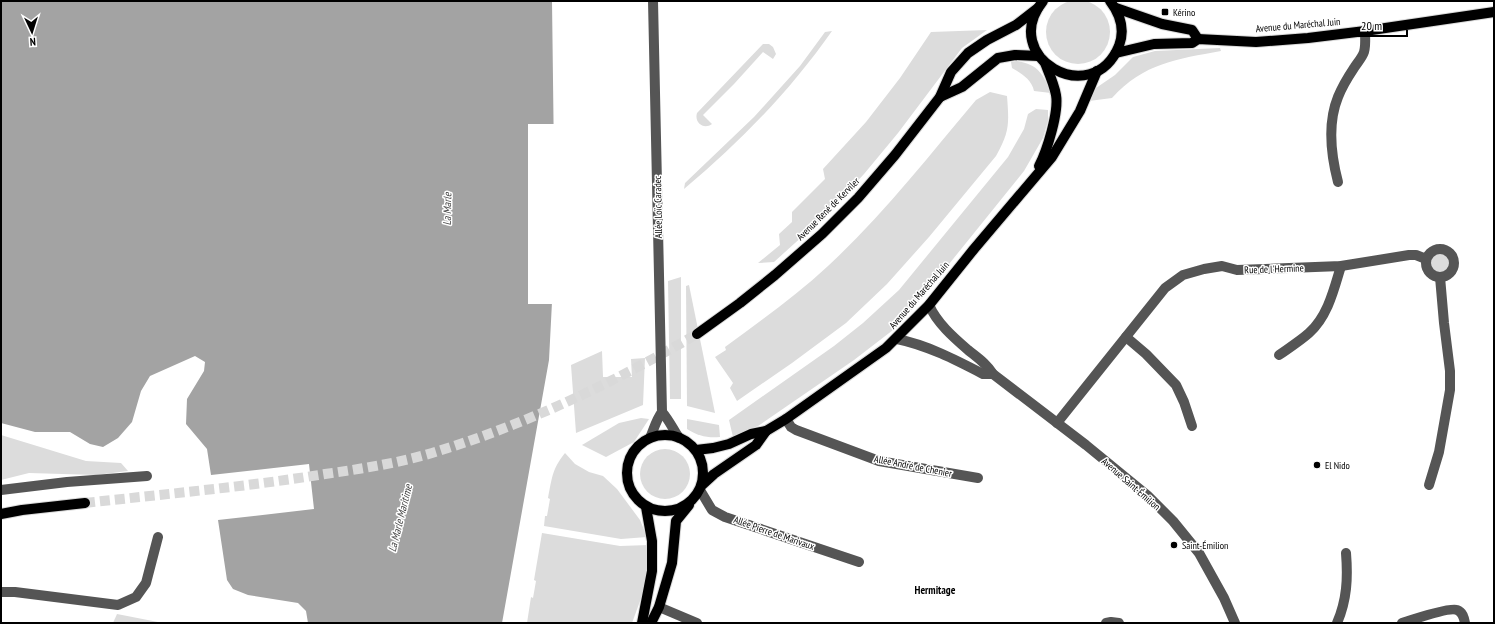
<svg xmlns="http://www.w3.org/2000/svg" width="1495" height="624" font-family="'PT Sans Narrow',sans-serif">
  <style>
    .green { fill: #dcdcdc }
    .water { fill: #a3a3a3 }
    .pier { fill: #fff }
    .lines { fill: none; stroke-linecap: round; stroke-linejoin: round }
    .major-tunnel { stroke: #d9d9d9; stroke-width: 10; stroke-dasharray: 10 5; stroke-linecap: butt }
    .major-casing { stroke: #dbdbdb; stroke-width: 12 }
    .minor { stroke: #555; stroke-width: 10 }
    .major { stroke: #000; stroke-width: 10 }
    .poi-dot { fill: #000; stroke: #fff; stroke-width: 1.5 }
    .labels { text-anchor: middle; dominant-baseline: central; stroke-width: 3; stroke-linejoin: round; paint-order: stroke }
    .poi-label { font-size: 10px; fill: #000; stroke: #fff; text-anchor: start }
    .street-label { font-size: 10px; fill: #000; stroke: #fff }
    .water-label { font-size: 11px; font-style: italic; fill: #444; stroke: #fff }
    .neighbourhood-label { font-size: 11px; font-weight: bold; fill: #000; stroke: #fff }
  </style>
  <rect width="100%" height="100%" fill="#fff"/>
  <!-- green -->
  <g class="green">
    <circle cx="1078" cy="32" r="32"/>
    <path d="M 987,30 L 962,48 L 898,133 L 864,174 L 826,215 L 774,262 L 758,263 L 780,245 L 779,234 L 792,222 L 792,212 L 825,179 L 823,169 L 866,122 L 900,78 L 931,32 Z"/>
    <path d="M 832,31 C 790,91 740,142 684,189 L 685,183 L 754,117 L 800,66 L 825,32 Z"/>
    <path d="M 763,44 L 769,44 L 773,47 L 776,54 L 773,59 L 763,52 L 734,84 L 703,115 L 712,124 C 704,130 694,123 697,113 Z"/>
    <path d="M 1220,48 L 1221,51 C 1177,59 1144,63 1112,98 L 1089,101 L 1096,88 L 1115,75 L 1133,57 L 1155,51 Z"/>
    <path d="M 1017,61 C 1039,65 1043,74 1051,93 L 1034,91 C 1032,80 1021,73 1012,68 L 1011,62 Z"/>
    <path d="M 990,92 L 1007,96 C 1009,123 1010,131 996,156 L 929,237 L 887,284 L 846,323 L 792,363 L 737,401 L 730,388 L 733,383 L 715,357 L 726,350 L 725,347 C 760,321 796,296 828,266 C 882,216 928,157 976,100 Z"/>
    <path d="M 1036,109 L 1048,110 L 1048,121 L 1043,138 L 1024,171 L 916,305 L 893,330 L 854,360 L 758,426 L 733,437 L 729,420 L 834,346 L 863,323 L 899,290 L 1008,157 L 1024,129 L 1028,114 Z"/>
    <circle cx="1440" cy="263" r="10"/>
    <path d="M 681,277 L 681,399 L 670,399 L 668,281 Z"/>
    <path d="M 689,285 L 715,413 L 687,406 L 686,286 Z"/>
    <path d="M 602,351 L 603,377 L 632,377 L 631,359 L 645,358 L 643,405 L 576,433 L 571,365 Z"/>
    <path d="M 641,418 L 649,419 L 634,442 L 606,457 L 582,445 L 619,423 Z"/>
    <path d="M 687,419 L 719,425 L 720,437 C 707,438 698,436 687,429 Z"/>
    <path d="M 1,435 L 86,461 L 121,463 L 128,471 L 96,475 L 29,473 L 1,480 Z"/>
    <circle cx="665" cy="474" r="25"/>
    <path d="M 565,453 L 575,464 L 589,472 L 603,476 L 617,489 L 640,520 L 647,537 L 621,539 L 544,526 L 545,516 L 547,516 L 550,499 L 548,498 C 552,478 552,469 565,453 Z"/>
    <path d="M 542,533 L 620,546 L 649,545 L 647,582 L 632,623 L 527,623 L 531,597 L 533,598 L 536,581 L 534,580 Z"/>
    <path d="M 117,614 L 163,623 L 113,623 Z"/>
  </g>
  <!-- water -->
  <path class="water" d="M 1,1 L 552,1 L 554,160 L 552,302 L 549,360 L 502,623 L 308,623 L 306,611 L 298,603 L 248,595 L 233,589 L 227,580 L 218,520 L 314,509 L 309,464 L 211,475 L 207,449 L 186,424 L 187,399 L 204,371 L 205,362 L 195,356 L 150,376 L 141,391 L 132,422 L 118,438 L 103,447 L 90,444 L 70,432 L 35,432 L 1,423 Z"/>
  <!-- pier -->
  <path class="pier" d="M 528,124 L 555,124 L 554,304 L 528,304 Z"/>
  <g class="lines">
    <!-- major-tunnel -->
    <path class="major-tunnel" d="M 85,503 C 165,494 245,487 325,474 C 361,469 398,463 432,453 C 525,425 613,383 697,334"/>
    <!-- major casing -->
    <g class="major-casing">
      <g id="major">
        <path d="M 1043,1 C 998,57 1092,111 1119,46 C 1125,30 1120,14 1110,1"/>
        <path d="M 1116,8 L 1162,24 L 1192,30 L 1198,39"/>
        <path d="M 1116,53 L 1154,44 L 1192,43 L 1198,39 L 1256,42 L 1308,38 L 1365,31 L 1494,12"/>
        <path d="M 940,97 L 962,87 L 998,58 L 1015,55 L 1039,56"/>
        <path d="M 1039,166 C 1047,151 1059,112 1056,95 C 1054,84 1049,73 1045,63"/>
        <path d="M 697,334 L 740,303 L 775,275 L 822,234 L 858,198 L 895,155 L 940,97 L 951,72 L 968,53 L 987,40 L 1016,25 L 1038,8"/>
        <circle cx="665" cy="473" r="38"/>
        <path d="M 696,450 L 713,448 L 729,444 L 751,434 L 766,431 L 786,419 L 886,348 L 929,305 L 974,249 L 1052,157 L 1080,111 L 1097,71"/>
        <path d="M 702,485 L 714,474 L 756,445 L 766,431"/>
        <path d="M 1,514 L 22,510 L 85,503"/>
        <path d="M 642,623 L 652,571 L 652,541 L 646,507"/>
        <path d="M 651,623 L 659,607 L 672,563 L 676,521 L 689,505"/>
      </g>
    </g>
    <!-- minor -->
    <g class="minor">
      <path d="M 1338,182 C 1331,155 1327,124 1338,97 C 1342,87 1348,77 1354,68 C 1357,63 1362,58 1364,52 C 1366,45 1365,38 1365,31"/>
      <circle cx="1440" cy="263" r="14"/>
      <path d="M 929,305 C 937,323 953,337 968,350 C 978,358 986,363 993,374 L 1086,445 L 1147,495 L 1173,521 L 1199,553 L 1224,598 L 1235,623"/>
      <path d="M 1126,337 L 1146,354 L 1176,385 L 1184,402 L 1192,426"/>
      <path d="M 897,339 C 927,345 956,360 983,374 L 993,374"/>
      <path d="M 1279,355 C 1289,348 1300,341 1309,333 C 1328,316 1334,289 1341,266"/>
      <path d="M 662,412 C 669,420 673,429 679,438"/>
      <path d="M 786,419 L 791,427 L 796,430 L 879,461 L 978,478"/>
      <path d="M 1057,423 L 1165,288 L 1183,275 L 1204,269 L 1222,266 L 1237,270 L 1341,266 L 1409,255 L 1416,255 L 1426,259"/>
      <path d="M 650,438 C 654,429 656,420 662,412 L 653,1"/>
      <path d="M 1429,485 L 1439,452 L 1450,390 L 1450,371 L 1444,323 L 1440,277"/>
      <path d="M 1,490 L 67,482 L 147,476"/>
      <path d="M 700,490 L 712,510 L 725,517 L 859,562"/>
      <path d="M 1,592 L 15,592 L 118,605 L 136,597 L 146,583 L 158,537"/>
      <path d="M 659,607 L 697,623"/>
      <path d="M 1106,623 L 1111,622 L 1119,623"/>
      <path d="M 1337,623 C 1347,600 1348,578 1346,553"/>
      <path d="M 1402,623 C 1411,620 1450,607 1457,610 C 1463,612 1464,618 1465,623"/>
    </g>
    <!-- major -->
    <use href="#major" class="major"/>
  </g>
  <!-- markers -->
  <g class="poi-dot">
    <rect x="1161" y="8" width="8" height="8" rx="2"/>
    <circle cx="1317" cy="465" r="4"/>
    <circle cx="1174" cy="545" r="4"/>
  </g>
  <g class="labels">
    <!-- poi labels -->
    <g class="poi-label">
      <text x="1173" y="12">Kérino</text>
      <text x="1325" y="465">El Nido</text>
      <text x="1182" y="545">Saint-Émilion</text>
    </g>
    <!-- street labels -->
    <g class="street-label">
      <text transform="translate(1298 25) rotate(-5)">Avenue du Maréchal Juin</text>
      <text transform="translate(658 207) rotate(-91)">Allée Loïc Caradec</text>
      <text transform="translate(828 209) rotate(-45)">Avenue René de Kerviler</text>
      <text transform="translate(1274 269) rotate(-2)">Rue de l'Hermine</text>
      <text transform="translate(919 295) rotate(-49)">Avenue du Maréchal Juin</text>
      <text transform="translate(913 466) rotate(11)">Allée André de Chenier</text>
      <text transform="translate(1131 484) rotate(41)">Avenue Saint-Émilion</text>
      <text transform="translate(774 533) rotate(19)">Allée Pierre de Marivaux</text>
    </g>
    <!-- water labels -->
    <g class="water-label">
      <text transform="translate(447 209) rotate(-89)">La Marle</text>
      <text transform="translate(400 518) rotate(-76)">La Marle Maritime</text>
    </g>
    <!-- neighbourhood labels -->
    <g class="neighbourhood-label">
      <text x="935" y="590">Hermitage</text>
    </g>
  </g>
  <!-- border -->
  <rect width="1495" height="624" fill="none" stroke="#000000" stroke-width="4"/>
  <!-- north arrow -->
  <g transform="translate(32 32) rotate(176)" stroke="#ffffff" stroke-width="3" paint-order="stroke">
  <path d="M0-3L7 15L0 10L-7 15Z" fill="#000000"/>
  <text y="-6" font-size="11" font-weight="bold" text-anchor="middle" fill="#000000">N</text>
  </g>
  <!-- scale -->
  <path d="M1355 30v6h52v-6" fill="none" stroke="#000000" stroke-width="2"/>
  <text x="1361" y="30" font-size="12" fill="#000000" stroke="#ffffff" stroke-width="3" paint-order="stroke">20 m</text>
</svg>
